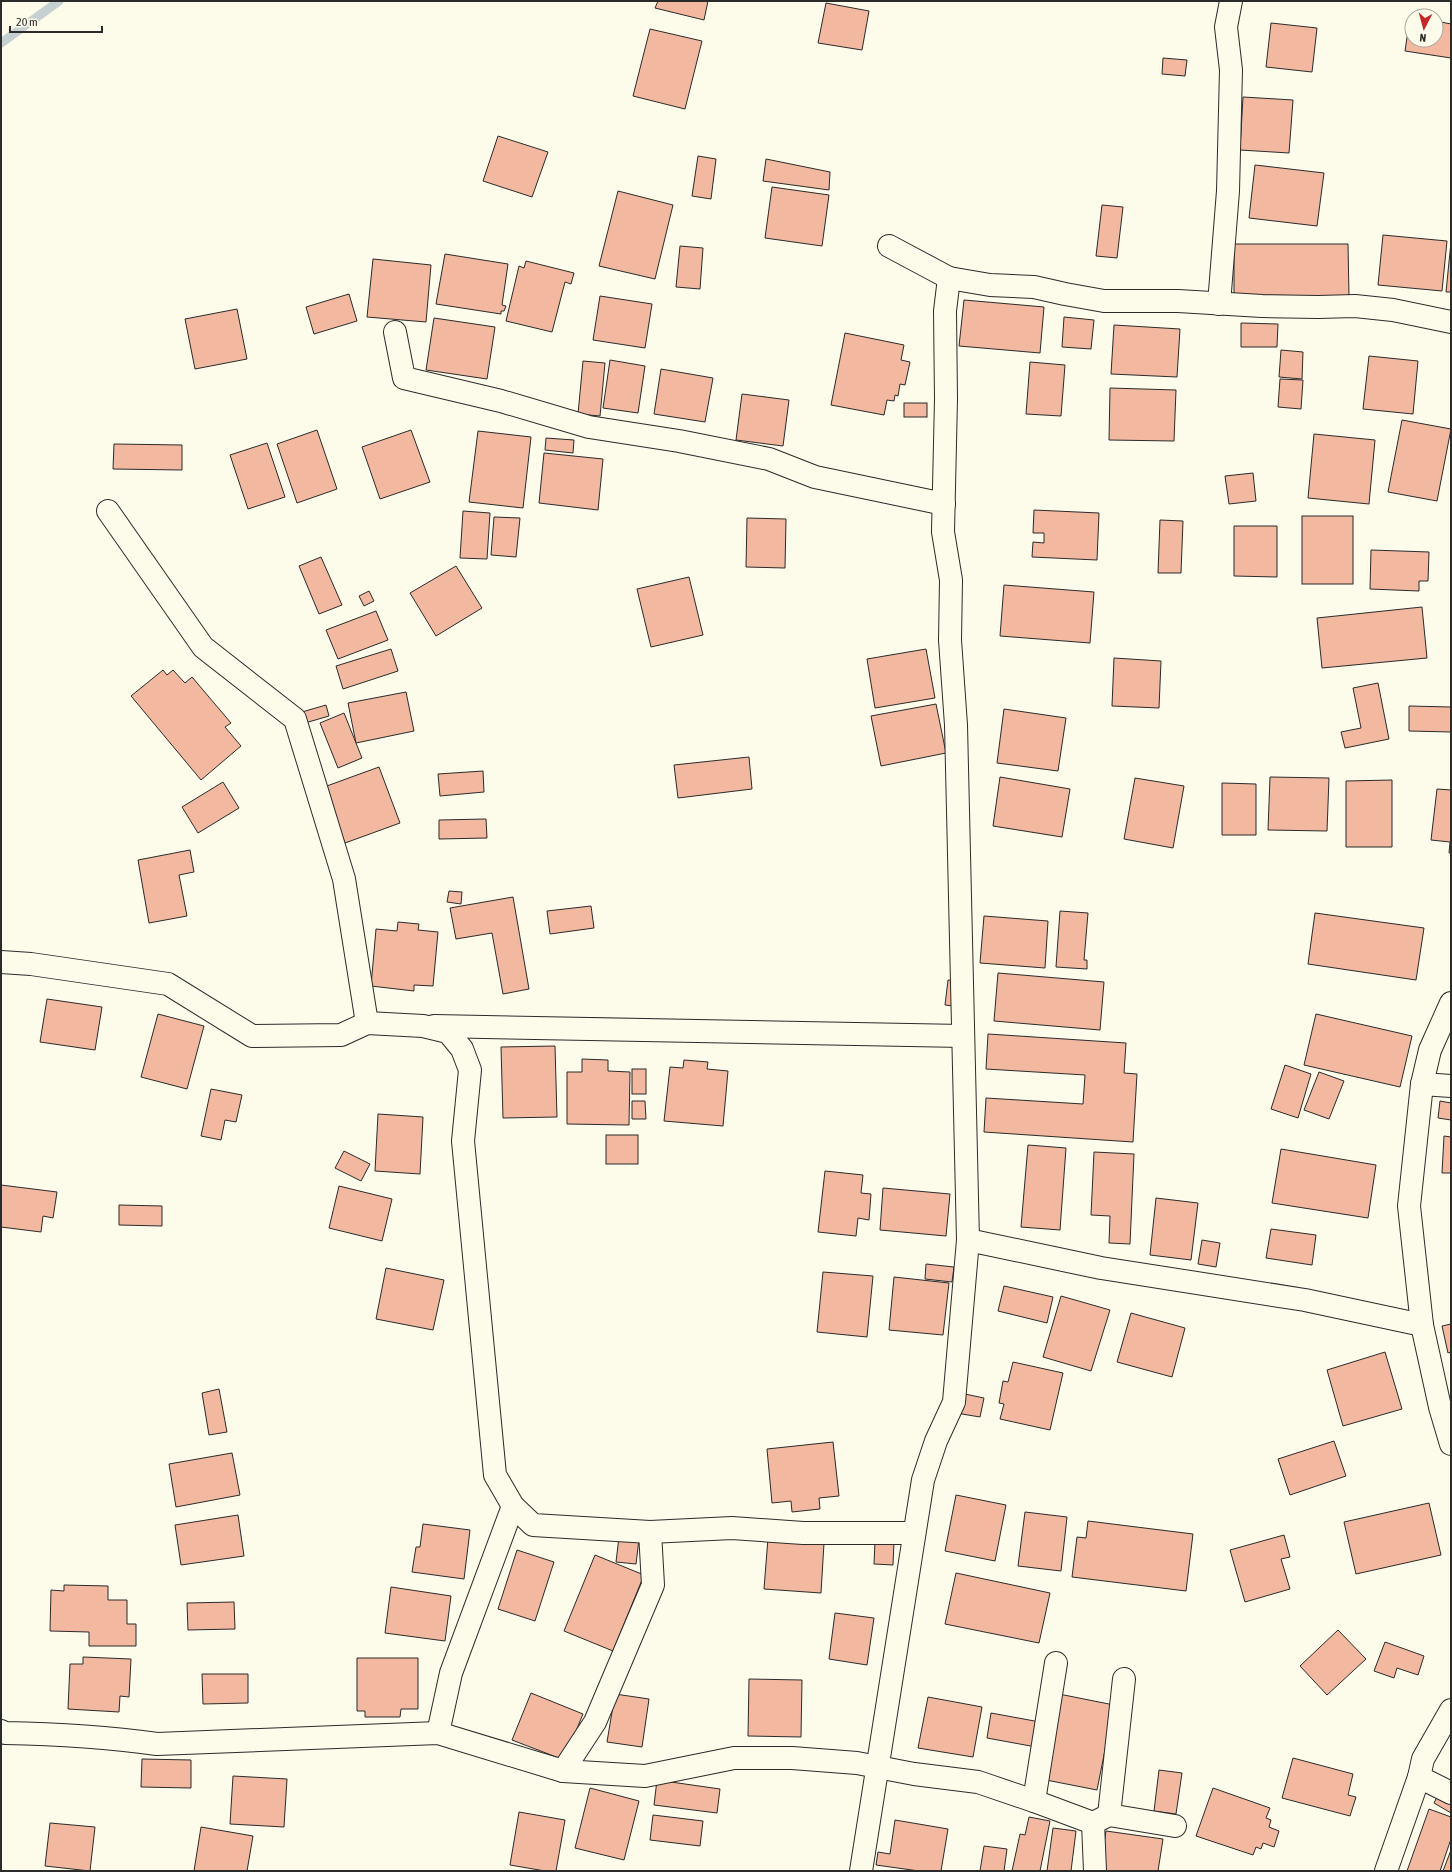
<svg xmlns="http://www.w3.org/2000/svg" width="1452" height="1872" font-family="'Asap Condensed',sans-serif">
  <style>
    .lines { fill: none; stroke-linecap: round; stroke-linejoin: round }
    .stream { stroke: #c7d0d0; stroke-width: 9 }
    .building { fill: #f2b8a0; stroke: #2b2b2b }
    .minor-casing { stroke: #2b2b2b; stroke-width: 24 }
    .minor { stroke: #fdfbea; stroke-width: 22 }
  </style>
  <rect width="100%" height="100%" fill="#fdfbea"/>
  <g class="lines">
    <!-- stream -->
    <path class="stream" d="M 1,43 L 59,1"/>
  </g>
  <!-- building -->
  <g class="building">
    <path d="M 658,1 L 708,1 L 704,20 L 655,8 Z"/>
    <path d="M 826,3 L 869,11 L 862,50 L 818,43 Z"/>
    <path d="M 1410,17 L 1412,18 L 1412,40 L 1436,40 L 1436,21 L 1451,24 L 1451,58 L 1405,51 Z"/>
    <path d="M 1271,23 L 1317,28 L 1312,72 L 1266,67 Z"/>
    <path d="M 650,29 L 702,41 L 685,109 L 633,96 Z"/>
    <path d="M 1163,58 L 1187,60 L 1185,76 L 1162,74 Z"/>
    <path d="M 1243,97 L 1293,100 L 1289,153 L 1240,150 Z"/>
    <path d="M 498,136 L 548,152 L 532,197 L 483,181 Z"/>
    <path d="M 698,156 L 716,159 L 711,199 L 692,196 Z"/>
    <path d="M 766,159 L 830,172 L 829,190 L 763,181 Z"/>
    <path d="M 1255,165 L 1324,173 L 1317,226 L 1249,218 Z"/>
    <path d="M 772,187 L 829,195 L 822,246 L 765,238 Z"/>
    <path d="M 618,191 L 673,205 L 655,279 L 599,266 Z"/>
    <path d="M 1102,205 L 1123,207 L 1117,258 L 1096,256 Z"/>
    <path d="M 1383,235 L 1447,241 L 1442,291 L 1378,285 Z"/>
    <path d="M 1451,242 L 1451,292 L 1446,292 Z"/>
    <path d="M 1234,244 L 1348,244 L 1349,296 L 1234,295 Z"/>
    <path d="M 680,246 L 703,248 L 700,289 L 676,287 Z"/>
    <path d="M 445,254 L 508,264 L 502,305 L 506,306 L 504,311 L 501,311 L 501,314 L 436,304 Z"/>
    <path d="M 373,259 L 431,265 L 426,322 L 367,317 Z"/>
    <path d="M 526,261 L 574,273 L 571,284 L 565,282 L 552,332 L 506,321 L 519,266 L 524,268 Z"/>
    <path d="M 349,294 L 357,321 L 314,334 L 306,307 Z"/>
    <path d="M 600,296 L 652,304 L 645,348 L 593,340 Z"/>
    <path d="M 964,300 L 1044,307 L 1040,353 L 959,346 Z"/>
    <path d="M 237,309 L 247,359 L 195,369 L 185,319 Z"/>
    <path d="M 1064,317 L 1094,320 L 1091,349 L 1062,347 Z"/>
    <path d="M 434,318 L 495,327 L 487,379 L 426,370 Z"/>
    <path d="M 1241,323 L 1278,324 L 1277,347 L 1241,347 Z"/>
    <path d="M 1114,325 L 1180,329 L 1177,377 L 1111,374 Z"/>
    <path d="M 845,333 L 904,345 L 901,360 L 910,362 L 905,385 L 900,384 L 898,396 L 895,395 L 894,401 L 887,400 L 884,415 L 831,405 Z"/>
    <path d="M 1281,350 L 1303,352 L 1302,379 L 1279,377 Z"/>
    <path d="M 1369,356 L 1418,361 L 1413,414 L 1363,409 Z"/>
    <path d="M 610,360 L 645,366 L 638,413 L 603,408 Z"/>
    <path d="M 583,361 L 605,363 L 600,416 L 578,414 Z"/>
    <path d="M 1030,362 L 1065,365 L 1061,416 L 1026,414 Z"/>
    <path d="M 661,369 L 713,378 L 705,422 L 654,414 Z"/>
    <path d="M 1280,379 L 1303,380 L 1301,409 L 1278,407 Z"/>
    <path d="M 1110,388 L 1176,390 L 1174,441 L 1109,440 Z"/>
    <path d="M 742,394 L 789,400 L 783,446 L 736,440 Z"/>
    <rect x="904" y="403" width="23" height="14"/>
    <path d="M 1402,420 L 1451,429 L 1437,501 L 1388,492 Z"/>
    <path d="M 317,430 L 337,489 L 297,503 L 277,444 Z"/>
    <path d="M 411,430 L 430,482 L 380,499 L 362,447 Z"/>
    <path d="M 478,431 L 531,437 L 523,508 L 469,502 Z"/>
    <path d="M 1314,434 L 1375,440 L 1369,504 L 1308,498 Z"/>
    <path d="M 546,438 L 574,440 L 573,453 L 545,450 Z"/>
    <path d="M 267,443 L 285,497 L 248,509 L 230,455 Z"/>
    <path d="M 114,444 L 182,445 L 182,470 L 113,469 Z"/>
    <path d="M 544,453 L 603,459 L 598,510 L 539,503 Z"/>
    <path d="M 1253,473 L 1256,501 L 1229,504 L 1225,476 Z"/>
    <path d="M 1034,510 L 1099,513 L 1097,560 L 1032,557 L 1033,542 L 1044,543 L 1044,533 L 1033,533 Z"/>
    <path d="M 463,511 L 490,513 L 487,559 L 460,558 Z"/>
    <rect x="1302" y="516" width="51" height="68"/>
    <path d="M 494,517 L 520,518 L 516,557 L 491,555 Z"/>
    <path d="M 747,518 L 786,519 L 785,568 L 746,567 Z"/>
    <path d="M 1160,520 L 1183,521 L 1181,573 L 1158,573 Z"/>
    <path d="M 1234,526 L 1277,526 L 1277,577 L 1234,576 Z"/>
    <path d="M 1371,550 L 1429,552 L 1428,581 L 1419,581 L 1419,591 L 1370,589 Z"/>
    <path d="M 321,557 L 342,605 L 319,614 L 299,566 Z"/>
    <path d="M 456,566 L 482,608 L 436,636 L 410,593 Z"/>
    <path d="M 689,577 L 703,635 L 651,647 L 637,589 Z"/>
    <path d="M 1004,585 L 1094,592 L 1090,643 L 1000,636 Z"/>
    <path d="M 369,591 L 374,601 L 364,606 L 359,596 Z"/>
    <path d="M 1422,607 L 1427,658 L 1322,668 L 1317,618 Z"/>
    <path d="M 376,611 L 388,640 L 338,659 L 326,630 Z"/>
    <path d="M 391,649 L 398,671 L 343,689 L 336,666 Z"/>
    <path d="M 926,649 L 935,698 L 875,708 L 867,659 Z"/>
    <path d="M 1114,658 L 1161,661 L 1159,708 L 1112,706 Z"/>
    <path d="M 163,670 L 167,675 L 173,670 L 185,683 L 192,677 L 231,723 L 225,727 L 241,746 L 201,780 L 131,696 Z"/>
    <path d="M 1378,683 L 1389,739 L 1345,748 L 1341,732 L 1361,728 L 1353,688 Z"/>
    <path d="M 406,692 L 414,731 L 356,743 L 348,703 Z"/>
    <path d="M 936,704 L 946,753 L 881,766 L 871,716 Z"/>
    <path d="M 326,705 L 329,716 L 305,723 L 302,712 Z"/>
    <path d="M 1409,706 L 1451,707 L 1451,732 L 1409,731 Z"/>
    <path d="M 1004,709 L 1066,718 L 1058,771 L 997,763 Z"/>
    <path d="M 344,713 L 362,758 L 338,768 L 320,723 Z"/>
    <path d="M 749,757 L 752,789 L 678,798 L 674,765 Z"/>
    <path d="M 379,767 L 400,823 L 345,843 L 324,787 Z"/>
    <path d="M 483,771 L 484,792 L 440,796 L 438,774 Z"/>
    <path d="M 1000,777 L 1070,789 L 1062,837 L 993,826 Z"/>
    <path d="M 1270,777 L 1329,778 L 1327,831 L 1268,830 Z"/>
    <path d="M 1135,778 L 1184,786 L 1173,848 L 1124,839 Z"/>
    <path d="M 1392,780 L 1392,847 L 1346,847 L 1346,781 Z"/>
    <path d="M 223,782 L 239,808 L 198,833 L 182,807 Z"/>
    <path d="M 1222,783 L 1256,784 L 1256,835 L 1222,835 Z"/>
    <path d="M 1437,789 L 1451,790 L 1451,853 L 1449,853 L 1450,842 L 1431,840 Z"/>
    <path d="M 486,819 L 487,838 L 439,839 L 439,820 Z"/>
    <path d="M 190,850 L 194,872 L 179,875 L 187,916 L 149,923 L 138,860 Z"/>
    <path d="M 449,891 L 462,892 L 461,904 L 447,902 Z"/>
    <path d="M 513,897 L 529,989 L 503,994 L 492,933 L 456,939 L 450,908 Z"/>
    <path d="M 591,906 L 594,928 L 550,934 L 547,911 Z"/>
    <path d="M 1060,911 L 1088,913 L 1084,960 L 1087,960 L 1087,969 L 1056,967 Z"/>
    <path d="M 1315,913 L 1424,928 L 1416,980 L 1308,964 Z"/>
    <path d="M 984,916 L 1048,921 L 1045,968 L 980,963 Z"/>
    <path d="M 398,922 L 419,924 L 418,930 L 438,932 L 433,986 L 414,985 L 414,991 L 371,986 L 376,929 L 397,931 Z"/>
    <path d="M 998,973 L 1104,982 L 1100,1030 L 994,1021 Z"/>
    <path d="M 948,980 L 956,981 L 953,1006 L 945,1005 Z"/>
    <path d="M 47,999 L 102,1007 L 95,1050 L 40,1042 Z"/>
    <path d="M 158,1014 L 204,1026 L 187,1089 L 141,1077 Z"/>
    <path d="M 1316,1014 L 1412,1036 L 1400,1087 L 1304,1065 Z"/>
    <path d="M 988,1034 L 1126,1043 L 1124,1073 L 1137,1074 L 1133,1142 L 984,1132 L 986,1098 L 1083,1104 L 1085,1075 L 986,1069 Z"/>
    <path d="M 555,1046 L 557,1117 L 503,1118 L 501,1047 Z"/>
    <path d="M 582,1059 L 608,1060 L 608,1071 L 630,1072 L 629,1125 L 567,1124 L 567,1072 L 582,1072 Z"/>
    <path d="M 684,1060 L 708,1062 L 707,1069 L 728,1071 L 723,1126 L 664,1121 L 670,1067 L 683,1068 Z"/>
    <path d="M 1285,1065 L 1311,1074 L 1298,1118 L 1271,1109 Z"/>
    <rect x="632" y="1069" width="14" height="25"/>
    <path d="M 1319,1072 L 1344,1081 L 1329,1119 L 1304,1110 Z"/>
    <path d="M 211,1089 L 242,1095 L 236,1122 L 225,1120 L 221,1140 L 201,1136 Z"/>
    <path d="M 632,1101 L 645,1101 L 646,1119 L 632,1119 Z"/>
    <path d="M 1440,1101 L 1451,1103 L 1451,1120 L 1438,1118 Z"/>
    <path d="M 378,1114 L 423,1117 L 420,1174 L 375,1171 Z"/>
    <rect x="606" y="1135" width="32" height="29"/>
    <path d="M 1444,1136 L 1451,1137 L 1451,1173 L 1442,1173 Z"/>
    <path d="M 1028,1145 L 1066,1148 L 1060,1230 L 1021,1227 Z"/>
    <path d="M 1281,1149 L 1376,1165 L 1368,1218 L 1272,1203 Z"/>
    <path d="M 344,1151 L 370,1164 L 361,1181 L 335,1168 Z"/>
    <path d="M 1094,1152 L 1134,1154 L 1130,1244 L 1109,1243 L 1110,1216 L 1091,1215 Z"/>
    <path d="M 825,1171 L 863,1175 L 861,1193 L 871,1194 L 869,1220 L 858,1218 L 856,1236 L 818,1232 Z"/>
    <path d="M 1,1185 L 57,1192 L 53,1218 L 43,1216 L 41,1232 L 1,1227 Z"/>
    <path d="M 339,1186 L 392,1199 L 382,1241 L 329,1228 Z"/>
    <path d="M 883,1188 L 950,1194 L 946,1236 L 880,1230 Z"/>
    <path d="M 1156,1198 L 1198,1203 L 1191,1260 L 1150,1255 Z"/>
    <path d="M 119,1205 L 162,1206 L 162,1226 L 119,1225 Z"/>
    <path d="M 1271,1229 L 1316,1235 L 1312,1265 L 1266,1258 Z"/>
    <path d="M 1202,1240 L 1220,1243 L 1216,1267 L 1198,1264 Z"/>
    <path d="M 926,1264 L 954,1267 L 952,1282 L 925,1279 Z"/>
    <path d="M 386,1268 L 444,1280 L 433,1330 L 376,1319 Z"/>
    <path d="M 823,1272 L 873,1276 L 867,1337 L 817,1332 Z"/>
    <path d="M 894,1277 L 949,1283 L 943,1335 L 889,1330 Z"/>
    <path d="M 1004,1286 L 1053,1297 L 1047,1323 L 998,1311 Z"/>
    <path d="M 1061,1296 L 1110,1310 L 1091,1371 L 1043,1357 Z"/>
    <path d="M 1131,1313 L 1185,1328 L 1172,1377 L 1117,1362 Z"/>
    <path d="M 1451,1324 L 1451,1352 L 1448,1353 L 1442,1326 Z"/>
    <path d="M 1385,1352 L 1402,1409 L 1343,1426 L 1327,1370 Z"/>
    <path d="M 1013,1362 L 1063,1373 L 1050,1430 L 1000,1419 L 1004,1404 L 999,1403 L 1003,1381 L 1008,1382 Z"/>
    <path d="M 219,1389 L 227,1432 L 209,1435 L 202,1393 Z"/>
    <path d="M 960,1393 L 984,1398 L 980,1417 L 956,1413 Z"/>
    <path d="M 1334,1441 L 1346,1476 L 1290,1495 L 1278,1459 Z"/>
    <path d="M 833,1442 L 839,1496 L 819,1498 L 820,1509 L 792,1512 L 791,1501 L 772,1503 L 767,1449 Z"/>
    <path d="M 232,1453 L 240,1495 L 176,1507 L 169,1464 Z"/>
    <path d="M 956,1495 L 1006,1505 L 995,1561 L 945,1551 Z"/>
    <path d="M 1429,1503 L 1441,1555 L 1356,1574 L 1344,1522 Z"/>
    <path d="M 1025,1512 L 1067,1517 L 1061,1571 L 1018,1566 Z"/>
    <path d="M 238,1515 L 244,1556 L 181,1565 L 175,1525 Z"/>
    <path d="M 1088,1521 L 1193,1534 L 1186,1591 L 1072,1577 L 1077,1537 L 1086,1538 Z"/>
    <path d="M 423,1524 L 470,1530 L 464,1579 L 412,1572 L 416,1547 L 420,1547 Z"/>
    <path d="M 1284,1535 L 1290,1557 L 1281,1559 L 1290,1589 L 1245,1602 L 1230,1550 Z"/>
    <path d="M 619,1537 L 639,1539 L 636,1564 L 616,1562 Z"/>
    <path d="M 768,1538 L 824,1543 L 821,1593 L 764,1589 Z"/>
    <path d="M 875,1541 L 894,1542 L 893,1565 L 874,1564 Z"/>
    <path d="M 517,1550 L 554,1562 L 535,1621 L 498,1609 Z"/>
    <path d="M 595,1555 L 644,1575 L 613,1651 L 564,1631 Z"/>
    <path d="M 956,1573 L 1050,1593 L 1039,1643 L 945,1624 Z"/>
    <path d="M 64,1585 L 108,1586 L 108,1600 L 127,1600 L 127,1624 L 136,1624 L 136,1646 L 89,1646 L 89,1632 L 50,1631 L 51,1590 L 64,1591 Z"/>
    <path d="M 391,1587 L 451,1596 L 445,1641 L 385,1633 Z"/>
    <path d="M 234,1602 L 235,1629 L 188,1630 L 187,1603 Z"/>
    <path d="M 835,1613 L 874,1618 L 867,1665 L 829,1659 Z"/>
    <path d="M 1338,1630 L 1366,1659 L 1327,1695 L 1300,1666 Z"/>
    <path d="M 1385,1642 L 1424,1656 L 1418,1675 L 1397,1668 L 1394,1678 L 1374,1671 Z"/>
    <path d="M 83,1657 L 131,1659 L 129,1697 L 120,1696 L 119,1712 L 68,1709 L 70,1664 L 83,1664 Z"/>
    <path d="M 357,1658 L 418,1658 L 418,1709 L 401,1709 L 400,1717 L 365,1717 L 365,1711 L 357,1711 Z"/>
    <path d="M 202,1674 L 248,1674 L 248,1703 L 203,1704 Z"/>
    <path d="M 749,1679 L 802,1680 L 801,1737 L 748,1736 Z"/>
    <path d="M 531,1693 L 583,1714 L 564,1760 L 512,1740 Z"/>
    <path d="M 615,1694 L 649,1699 L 642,1747 L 607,1742 Z"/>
    <path d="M 1059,1694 L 1114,1705 L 1097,1790 L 1041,1779 Z"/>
    <path d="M 928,1697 L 982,1707 L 973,1757 L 918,1748 Z"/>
    <path d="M 991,1713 L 1040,1722 L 1036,1747 L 987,1738 Z"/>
    <path d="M 1293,1758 L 1353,1774 L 1348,1795 L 1356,1797 L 1350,1816 L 1282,1798 Z"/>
    <path d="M 142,1759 L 191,1760 L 191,1788 L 141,1787 Z"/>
    <path d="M 1159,1770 L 1182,1773 L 1176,1814 L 1154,1811 Z"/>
    <path d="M 233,1776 L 287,1779 L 284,1827 L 230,1824 Z"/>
    <path d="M 657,1780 L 720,1789 L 717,1813 L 654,1805 Z"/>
    <path d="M 590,1788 L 639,1801 L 624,1860 L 575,1848 Z"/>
    <path d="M 1213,1788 L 1270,1808 L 1266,1818 L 1271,1820 L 1269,1827 L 1279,1831 L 1274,1847 L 1263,1843 L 1261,1849 L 1256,1847 L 1253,1855 L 1196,1836 Z"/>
    <path d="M 1438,1795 L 1451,1802 L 1451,1813 L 1434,1803 Z"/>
    <path d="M 1429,1809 L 1451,1817 L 1451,1839 L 1440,1871 L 1407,1871 Z"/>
    <path d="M 519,1812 L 565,1820 L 556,1871 L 545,1871 L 510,1865 Z"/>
    <path d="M 653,1815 L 703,1821 L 700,1846 L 650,1840 Z"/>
    <path d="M 1029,1817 L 1050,1821 L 1040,1871 L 1012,1871 L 1020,1834 L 1025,1835 Z"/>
    <path d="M 895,1820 L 948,1829 L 941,1871 L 919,1871 L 876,1865 L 878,1852 L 890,1854 Z"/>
    <path d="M 50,1823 L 95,1827 L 90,1871 L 45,1866 Z"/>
    <path d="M 201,1827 L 253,1836 L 247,1871 L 194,1871 Z"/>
    <path d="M 1053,1828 L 1076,1831 L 1071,1871 L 1047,1871 Z"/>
    <path d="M 1106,1831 L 1163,1839 L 1158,1871 L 1100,1871 Z"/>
    <path d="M 984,1846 L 1007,1849 L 1004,1871 L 980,1871 Z"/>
    <path d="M 1451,1850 L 1451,1871 L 1443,1871 Z"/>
  </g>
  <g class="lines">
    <!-- minor casing -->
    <g class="minor-casing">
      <g id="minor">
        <path d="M 889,246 L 949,278 L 990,285 L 1034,287 L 1065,294 L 1104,301 L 1178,301 L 1262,306 L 1318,307 L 1355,306 L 1393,310 L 1451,322"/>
        <path d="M 949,278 L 945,311 L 946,399 L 943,532 L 951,580 L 950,640 L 956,725 L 968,1240"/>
        <path d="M 1219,304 L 1228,191 L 1231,70 L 1226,27 L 1231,1"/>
        <path d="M 395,332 L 404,378 L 501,401 L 589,427 L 679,441 L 769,459 L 815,477 L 944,504"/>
        <path d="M 108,511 L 203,647 L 295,719 L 344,879 L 367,1023"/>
        <path d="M 1,962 L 31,964 L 168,984 L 252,1036 L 341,1035 L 367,1023 L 423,1026 L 448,1032 L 462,1049 L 470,1070 L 463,1141 L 495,1475 L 513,1506 L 533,1525 L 650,1532 L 732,1528 L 803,1533 L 913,1533"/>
        <path d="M 1451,1003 L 1430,1050 L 1422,1084 L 1409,1206 L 1422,1325 L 1440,1407 L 1451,1444"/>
        <path d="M 434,1026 L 963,1036"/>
        <path d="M 1422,1084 L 1451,1086"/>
        <path d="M 1,1731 L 5,1733 C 56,1734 106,1737 157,1744 L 438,1733 L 563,1771 L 645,1776 L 734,1758 L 792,1758 L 857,1763 L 914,1774 L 978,1782 L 1034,1801 L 1093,1823 L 1109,1815 L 1175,1826"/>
        <path d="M 438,1733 L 451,1673 L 513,1506"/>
        <path d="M 563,1771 L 595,1722 L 653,1585 L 650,1532"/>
        <path d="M 1419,1777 L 1451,1793"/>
        <path d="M 1034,1801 L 1056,1663"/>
        <path d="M 1109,1815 L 1124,1679"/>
        <path d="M 1093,1823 L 1095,1871"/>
        <path d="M 861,1871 L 923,1480 L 936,1441 L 954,1402 L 968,1240 L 1101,1268 L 1305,1300 L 1422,1325"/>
        <path d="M 1386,1871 L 1419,1777 L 1423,1759 L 1451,1710"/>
      </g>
    </g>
    <!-- minor -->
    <use href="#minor" class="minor"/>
  </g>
  <!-- border -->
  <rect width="1452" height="1872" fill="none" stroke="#2b2b2b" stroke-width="4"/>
  <!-- north arrow -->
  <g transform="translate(1424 28) rotate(186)"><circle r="19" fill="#fdfbea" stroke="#a9a89e"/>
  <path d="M0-3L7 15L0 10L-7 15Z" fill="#c62828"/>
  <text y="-6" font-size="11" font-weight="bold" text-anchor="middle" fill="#2b2b2b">N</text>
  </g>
  <!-- scale -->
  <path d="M10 26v6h92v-6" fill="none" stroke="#2b2b2b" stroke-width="2"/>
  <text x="16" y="26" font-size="12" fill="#2b2b2b" stroke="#fdfbea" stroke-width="3" paint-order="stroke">20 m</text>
</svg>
